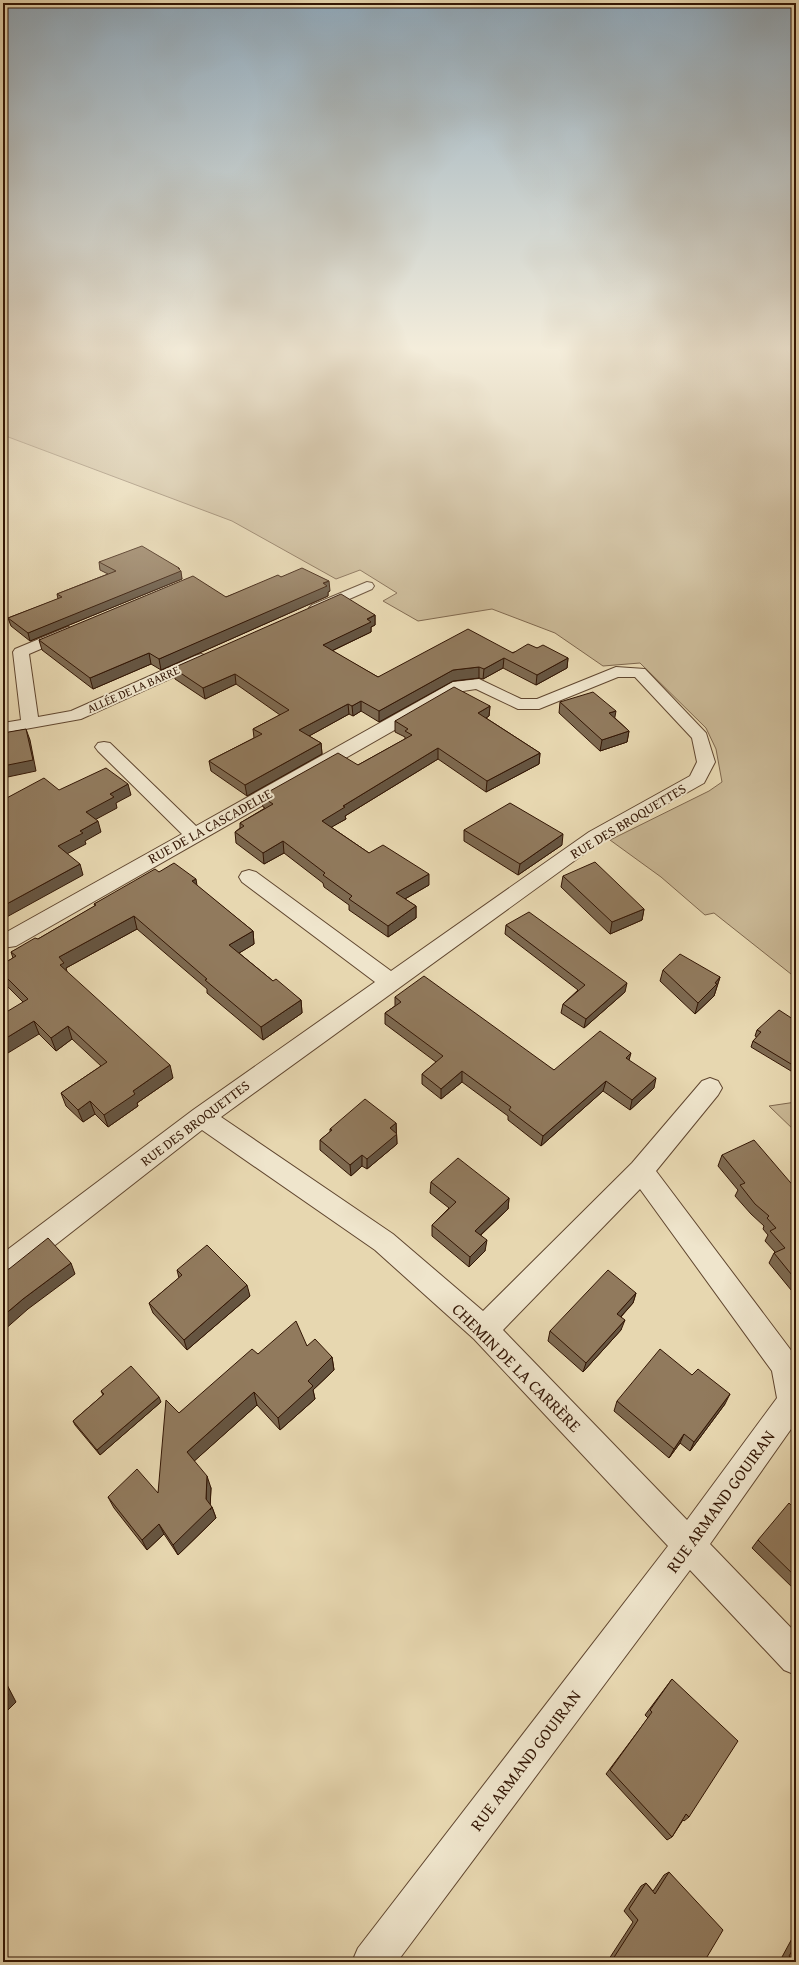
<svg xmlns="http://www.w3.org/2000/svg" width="799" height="1965" font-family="'Gentium Book Plus',serif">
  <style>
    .green { fill: #c8b693; stroke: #7e664c }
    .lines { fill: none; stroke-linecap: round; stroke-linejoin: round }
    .street-casing { stroke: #60462f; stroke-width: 2 }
    .street { fill: #efe5cc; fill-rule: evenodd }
    .wall { fill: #7d6950; stroke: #331604 }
    .shaded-wall { fill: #665541; stroke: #331604 }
    .building { fill: #917a5d; stroke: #331604 }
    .labels { text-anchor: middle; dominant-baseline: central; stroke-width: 4; stroke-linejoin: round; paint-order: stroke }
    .far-street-label { font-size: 12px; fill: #331604; stroke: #efe5cc }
    .street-label { font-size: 14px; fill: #331604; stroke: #efe5cc }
    .near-street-label { font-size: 17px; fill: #331604; stroke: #efe5cc }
  </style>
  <rect width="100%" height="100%" fill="#e7d7b0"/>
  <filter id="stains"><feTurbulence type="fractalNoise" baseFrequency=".005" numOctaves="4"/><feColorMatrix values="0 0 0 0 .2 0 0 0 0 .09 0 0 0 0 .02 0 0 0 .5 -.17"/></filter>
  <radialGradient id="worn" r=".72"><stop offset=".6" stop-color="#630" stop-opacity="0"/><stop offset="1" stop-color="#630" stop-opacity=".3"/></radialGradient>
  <!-- green -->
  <g class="green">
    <path d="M 3,348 L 796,348 L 796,978 L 714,913 L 705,915 L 661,877 L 610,840 L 709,791 L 722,782 L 716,749 L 706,728 L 640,663 L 603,666 L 555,633 L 492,609 L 418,621 L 383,601 L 397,593 L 360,570 L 336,579 L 232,521 L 3,435 Z"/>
    <path d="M 796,1102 L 796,1132 L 769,1106 Z"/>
  </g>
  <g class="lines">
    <!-- street casing -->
    <g class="street-casing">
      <g id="street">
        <path d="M 367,582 L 372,583 L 374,586 L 372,589 L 322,611 L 312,611 L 309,608 L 312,605 Z"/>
        <path d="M 68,627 L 73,629 L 76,632 L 73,635 L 29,654 L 38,717 L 71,711 L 195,656 L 201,654 L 207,656 L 209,659 L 207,662 L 81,719 L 3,733 L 3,723 L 21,720 L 13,652 L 15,649 Z"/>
        <path d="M 616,667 L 645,669 L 706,733 L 715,762 L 704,783 L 603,840 L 221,1117 L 393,1234 L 483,1311 L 632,1163 L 702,1081 L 710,1078 L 718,1081 L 722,1088 L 718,1095 L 656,1171 L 796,1357 L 796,1422 L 710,1544 L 796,1633 L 796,1675 L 784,1670 L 690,1570 L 397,1962 L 352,1962 L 358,1948 L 668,1546 L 474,1339 L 375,1250 L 202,1130 L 13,1278 L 3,1281 L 3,1253 L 193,1110 L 375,982 L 242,882 L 239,877 L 242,872 L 249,870 L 256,872 L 391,971 L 589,832 L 690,776 L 697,762 L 692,738 L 635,677 L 618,677 L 539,709 L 518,709 L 476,689 L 463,691 L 16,946 L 3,948 L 3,934 L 182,834 L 98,751 L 95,747 L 98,743 L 104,742 L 110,743 L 196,826 L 453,682 L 479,679 L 521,699 L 537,699 ZM 640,1189 L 772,1371 L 777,1398 L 687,1520 L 503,1330 Z"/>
      </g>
    </g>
    <!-- street -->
    <use href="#street" class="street"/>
  </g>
  <!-- wall -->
  <g class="wall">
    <path d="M 99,562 L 179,568 L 182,579 L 30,641 L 11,626 L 8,618 L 58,599 L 57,594 L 108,574 L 100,570 Z"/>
    <path d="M 281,577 L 330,591 L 328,592 L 328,596 L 161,670 L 151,664 L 93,689 L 42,650 L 39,640 L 226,597 Z"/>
    <path d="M 375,615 L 375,625 L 371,627 L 371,632 L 332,651 L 378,677 L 537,648 L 568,658 L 567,668 L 536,685 L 503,668 L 483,679 L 479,678 L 453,681 L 379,722 L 361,711 L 353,716 L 349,714 L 309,736 L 321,743 L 322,754 L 247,796 L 211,771 L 209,761 L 254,738 L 253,729 L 280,715 L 236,684 L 205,699 L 175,679 L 173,668 Z"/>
    <path d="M 560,702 L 615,718 L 629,731 L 627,742 L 600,751 L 559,713 Z"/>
    <path d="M 490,706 L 489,716 L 486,718 L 540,753 L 539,764 L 486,792 L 438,759 L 345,816 L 346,819 L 331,827 L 369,853 L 429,885 L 405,899 L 416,906 L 416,918 L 388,937 L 349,910 L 349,905 L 324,887 L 323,883 L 284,853 L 264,864 L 236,843 L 235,832 L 240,828 L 240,823 L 265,808 L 263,807 L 261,796 L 358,765 L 405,739 L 405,737 L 395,732 L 395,721 Z"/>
    <path d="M 464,830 L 562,845 L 518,875 L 464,841 Z"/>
    <path d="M 159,872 L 197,886 L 253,931 L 254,944 L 239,953 L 273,981 L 301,1000 L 302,1013 L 263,1040 L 207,993 L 207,989 L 137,929 L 66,968 L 67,972 L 173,1078 L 137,1103 L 138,1106 L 108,1127 L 95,1114 L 83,1122 L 66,1106 L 61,1093 L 101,1066 L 72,1039 L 56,1051 L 39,1034 L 23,1002 L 3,982 L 3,964 L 13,958 L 11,952 L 38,939 L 95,906 L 94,904 Z"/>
    <path d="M 563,876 L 644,909 L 642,920 L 610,934 L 561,887 Z"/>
    <path d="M 506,925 L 625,992 L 584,1028 L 561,1013 L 563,1004 L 578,990 L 505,934 Z"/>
    <path d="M 663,970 L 720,977 L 714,996 L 695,1014 L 660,981 Z"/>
    <path d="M 395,997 L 554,1070 L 629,1060 L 654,1088 L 630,1110 L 603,1091 L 541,1146 L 508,1120 L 508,1116 L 462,1082 L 441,1099 L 422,1084 L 422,1074 L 436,1062 L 385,1024 L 385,1013 L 395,1006 Z"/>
    <path d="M 796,1021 L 796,1074 L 751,1047 L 753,1041 L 757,1037 L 755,1036 L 757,1030 Z"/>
    <path d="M 396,1123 L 397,1144 L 367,1169 L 362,1166 L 351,1176 L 320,1150 L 320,1140 L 330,1132 L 330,1129 Z"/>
    <path d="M 722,1155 L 796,1189 L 796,1296 L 769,1263 L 774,1253 L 775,1252 L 765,1241 L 768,1235 L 763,1229 L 764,1226 L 751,1214 L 735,1196 L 738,1190 L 718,1166 Z"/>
    <path d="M 431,1182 L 509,1198 L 508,1209 L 481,1235 L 485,1251 L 469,1267 L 432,1236 L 432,1225 L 449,1208 L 430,1193 Z"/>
    <path d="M 177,1270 L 250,1296 L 187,1350 L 153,1313 L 149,1303 L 179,1278 Z"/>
    <path d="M 636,1293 L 633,1303 L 621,1317 L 621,1330 L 583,1372 L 548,1341 L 550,1331 Z"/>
    <path d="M 307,1346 L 332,1357 L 334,1370 L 313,1390 L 315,1399 L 280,1430 L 257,1405 L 194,1461 L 211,1488 L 210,1505 L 212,1507 L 216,1518 L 178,1555 L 164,1534 L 147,1550 L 114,1508 L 108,1497 L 158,1493 L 179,1413 L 258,1354 Z"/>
    <path d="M 101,1391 L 161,1402 L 100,1455 L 75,1425 L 73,1421 L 103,1395 Z"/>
    <path d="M 617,1401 L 725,1404 L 690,1451 L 680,1443 L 669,1458 L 614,1411 Z"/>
    <path d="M 796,1510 L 796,1591 L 752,1548 L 758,1540 Z"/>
    <path d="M 672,1679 L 689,1817 L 684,1821 L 683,1820 L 672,1837 L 667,1840 L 606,1774 L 648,1718 L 645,1715 Z"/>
    <path d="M 669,1872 L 704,1962 L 607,1962 L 633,1922 L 624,1911 L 641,1886 L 646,1883 L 653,1891 L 664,1875 Z"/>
    <path d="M 795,1933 L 796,1933 L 796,1962 L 786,1962 L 782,1957 Z"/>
  </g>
  <!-- shaded-wall -->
  <g class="shaded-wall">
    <path d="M 178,568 L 179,568 L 180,571 L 181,571 L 182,579 L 30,641 L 28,633 Z"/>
    <path d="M 329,581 L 330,591 L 328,592 L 328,596 L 161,670 L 159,659 Z"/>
    <path d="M 375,615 L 375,625 L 371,627 L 371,632 L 323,655 L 323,645 Z"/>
    <path d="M 149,653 L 151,664 L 93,689 L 90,678 Z"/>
    <path d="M 504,658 L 503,668 L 483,679 L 484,669 Z"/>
    <path d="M 568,658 L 567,668 L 536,685 L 537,675 Z"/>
    <path d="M 479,667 L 479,678 L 453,681 L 379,722 L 379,711 L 453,670 Z"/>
    <path d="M 235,674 L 236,684 L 205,699 L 203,688 Z"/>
    <path d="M 361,701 L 361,711 L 353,716 L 352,706 Z"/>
    <path d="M 348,704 L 349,714 L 300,741 L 299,730 Z"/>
    <path d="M 490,706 L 489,716 L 477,724 L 478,713 Z"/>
    <path d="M 616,711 L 614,722 L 609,713 Z"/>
    <path d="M 26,729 L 30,740 L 36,771 L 3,778 L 3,766 Z"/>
    <path d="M 629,731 L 627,742 L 600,751 L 602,740 Z"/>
    <path d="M 321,743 L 322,754 L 247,796 L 245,785 Z"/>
    <path d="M 438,748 L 438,759 L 345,816 L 346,819 L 323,832 L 322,821 L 343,806 Z"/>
    <path d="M 540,753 L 539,764 L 486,792 L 487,781 Z"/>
    <path d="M 128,784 L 131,795 L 116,803 L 117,808 L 89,823 L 86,812 L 110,794 Z"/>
    <path d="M 98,821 L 101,832 L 85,841 L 86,844 L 61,857 L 58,846 L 80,831 Z"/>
    <path d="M 563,834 L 562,845 L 518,875 L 520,864 Z"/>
    <path d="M 283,841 L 284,853 L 264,864 L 263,853 Z"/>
    <path d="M 80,864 L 83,875 L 3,919 L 3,906 Z"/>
    <path d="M 429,874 L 429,885 L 396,904 L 396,893 Z"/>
    <path d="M 196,879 L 198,892 L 192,881 Z"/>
    <path d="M 416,906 L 416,918 L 388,937 L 388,926 Z"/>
    <path d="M 644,909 L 642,920 L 610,934 L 612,922 Z"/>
    <path d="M 134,916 L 137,929 L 66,968 L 68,976 L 60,965 L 59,957 Z"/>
    <path d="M 253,931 L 254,944 L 231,958 L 229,945 Z"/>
    <path d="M 720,977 L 714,996 L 695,1014 L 698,1003 Z"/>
    <path d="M 627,983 L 625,992 L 584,1028 L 586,1019 Z"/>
    <path d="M 301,1000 L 302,1013 L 263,1040 L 261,1027 Z"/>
    <path d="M 34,1021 L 39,1034 L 3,1056 L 3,1040 Z"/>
    <path d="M 68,1026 L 72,1039 L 56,1051 L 51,1038 Z"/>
    <path d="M 631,1053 L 628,1064 L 626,1058 Z"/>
    <path d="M 170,1065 L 173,1078 L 137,1103 L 138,1106 L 108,1127 L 104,1115 L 133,1091 Z"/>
    <path d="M 462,1071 L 462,1082 L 441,1099 L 441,1089 Z"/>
    <path d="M 656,1078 L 654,1088 L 630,1110 L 632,1100 Z"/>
    <path d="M 606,1081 L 603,1091 L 541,1146 L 543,1136 Z"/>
    <path d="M 90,1101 L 95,1114 L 83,1122 L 78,1110 Z"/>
    <path d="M 396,1123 L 397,1144 L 367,1169 L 367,1159 L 390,1128 Z"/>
    <path d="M 362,1155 L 362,1166 L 351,1176 L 350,1165 Z"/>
    <path d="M 509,1198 L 508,1209 L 474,1241 L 475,1231 Z"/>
    <path d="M 487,1240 L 485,1251 L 469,1267 L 470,1257 Z"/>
    <path d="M 71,1263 L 75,1274 L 28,1309 L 3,1331 L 3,1316 L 23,1299 Z"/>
    <path d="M 247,1285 L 250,1296 L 187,1350 L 184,1340 Z"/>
    <path d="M 636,1293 L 633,1303 L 614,1324 L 617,1314 Z"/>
    <path d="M 625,1320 L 621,1330 L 583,1372 L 586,1363 Z"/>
    <path d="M 332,1357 L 334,1370 L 313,1390 L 315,1399 L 280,1430 L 278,1418 L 308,1381 Z"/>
    <path d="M 254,1392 L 257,1405 L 191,1464 L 187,1452 Z"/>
    <path d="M 730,1394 L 725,1404 L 690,1451 L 694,1442 Z"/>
    <path d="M 159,1397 L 161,1402 L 100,1455 L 97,1450 Z"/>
    <path d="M 684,1434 L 680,1443 L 669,1458 L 674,1449 Z"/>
    <path d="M 207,1476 L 211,1488 L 210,1510 L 212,1507 L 216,1518 L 178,1555 L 173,1545 L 206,1499 Z"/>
    <path d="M 159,1524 L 164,1534 L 147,1550 L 142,1540 Z"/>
    <path d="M 3,1677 L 16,1702 L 3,1715 Z"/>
  </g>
  <!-- building -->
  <g class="building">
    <path d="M 142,546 L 179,568 L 178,568 L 181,571 L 28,633 L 8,618 L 62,597 L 57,594 L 116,571 L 99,562 Z"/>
    <path d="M 302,568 L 329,581 L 323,583 L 327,586 L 159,659 L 149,653 L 90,678 L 39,640 L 193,576 L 226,597 L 278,575 L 281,577 Z"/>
    <path d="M 341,594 L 375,615 L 367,619 L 371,622 L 323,645 L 378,677 L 468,629 L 513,653 L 528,644 L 537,648 L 543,645 L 568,658 L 537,675 L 504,658 L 484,669 L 479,667 L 453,670 L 379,711 L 361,701 L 352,706 L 348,704 L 299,730 L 321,743 L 245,785 L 209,761 L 262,734 L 253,729 L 289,710 L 235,674 L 203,688 L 173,668 Z"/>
    <path d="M 454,687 L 490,706 L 478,713 L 540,753 L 487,781 L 438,748 L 343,806 L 345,807 L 322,821 L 369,853 L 383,845 L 429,874 L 396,893 L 416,906 L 388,926 L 349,899 L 352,896 L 323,875 L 325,873 L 283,841 L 263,853 L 235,832 L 244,826 L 240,823 L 273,804 L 261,796 L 338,753 L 358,765 L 412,735 L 405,731 L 408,729 L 395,721 Z"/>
    <path d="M 593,692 L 616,711 L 609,713 L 629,731 L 602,740 L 560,702 Z"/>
    <path d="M 26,729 L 33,760 L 3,766 L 3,733 Z"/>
    <path d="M 106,768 L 128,784 L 110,794 L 114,797 L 86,812 L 98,821 L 80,831 L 83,833 L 58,846 L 80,864 L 3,906 L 3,822 L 4,821 L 3,820 L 3,800 L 44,778 L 59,790 Z"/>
    <path d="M 510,803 L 563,834 L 520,864 L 464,830 Z"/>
    <path d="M 595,862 L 644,909 L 612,922 L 563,876 Z"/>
    <path d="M 174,863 L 196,879 L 192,881 L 253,931 L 229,945 L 273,981 L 276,979 L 301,1000 L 261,1027 L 205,980 L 207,979 L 134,916 L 59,957 L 64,963 L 60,965 L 170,1065 L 133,1091 L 135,1094 L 104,1115 L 90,1101 L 78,1110 L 61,1093 L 107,1062 L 68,1026 L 51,1038 L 34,1021 L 3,1040 L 3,1014 L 28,999 L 3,974 L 3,964 L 16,956 L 11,952 L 35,938 L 38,939 L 96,905 L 94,904 L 155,869 L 159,872 Z"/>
    <path d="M 529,912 L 627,983 L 586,1019 L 563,1004 L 585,985 L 506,925 Z"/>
    <path d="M 680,954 L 720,977 L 715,983 L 717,984 L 698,1003 L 663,970 Z"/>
    <path d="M 424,976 L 554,1070 L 600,1031 L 631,1053 L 626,1058 L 656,1078 L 632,1100 L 606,1081 L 543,1136 L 509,1110 L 511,1107 L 462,1071 L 441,1089 L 422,1074 L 443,1056 L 385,1013 L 401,1002 L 395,997 Z"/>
    <path d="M 779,1010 L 796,1021 L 796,1067 L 753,1041 L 761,1032 L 757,1030 Z"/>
    <path d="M 365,1099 L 396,1123 L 390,1128 L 397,1134 L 367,1159 L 362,1155 L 350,1165 L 320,1140 L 332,1130 L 330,1129 Z"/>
    <path d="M 754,1140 L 796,1189 L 796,1280 L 774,1253 L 785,1248 L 770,1231 L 776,1228 L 767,1218 L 769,1216 L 755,1204 L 740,1185 L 745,1183 L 722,1155 Z"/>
    <path d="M 458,1158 L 509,1198 L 475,1231 L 487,1240 L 470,1257 L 432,1225 L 456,1202 L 431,1182 Z"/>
    <path d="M 48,1238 L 71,1263 L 23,1299 L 3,1316 L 3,1270 L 9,1269 Z"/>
    <path d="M 207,1245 L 247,1285 L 184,1340 L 149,1303 L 182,1275 L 177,1270 Z"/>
    <path d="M 608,1270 L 636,1293 L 617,1314 L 625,1320 L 586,1363 L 550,1331 Z"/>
    <path d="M 296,1321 L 307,1346 L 315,1339 L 332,1357 L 308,1381 L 313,1386 L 278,1418 L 254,1392 L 187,1452 L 207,1476 L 206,1499 L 212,1507 L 173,1545 L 159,1524 L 142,1540 L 108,1497 L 137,1469 L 158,1493 L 166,1400 L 179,1413 L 252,1349 L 258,1354 Z"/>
    <path d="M 660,1349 L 692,1375 L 698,1369 L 730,1394 L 694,1442 L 684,1434 L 674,1449 L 617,1401 Z"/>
    <path d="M 131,1366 L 159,1397 L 97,1450 L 73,1421 L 104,1394 L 101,1391 Z"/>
    <path d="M 789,1503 L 796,1510 L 796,1577 L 758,1540 Z"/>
    <path d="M 672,1679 L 738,1741 L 689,1817 L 686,1814 L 672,1837 L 610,1770 L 652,1712 L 650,1710 Z"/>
    <path d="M 3,1685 L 8,1695 L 3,1701 Z"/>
    <path d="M 669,1872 L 723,1930 L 704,1962 L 611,1962 L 638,1920 L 629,1909 L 646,1883 L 655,1894 Z"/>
    <path d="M 796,1944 L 796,1962 L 795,1962 L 789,1956 Z"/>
  </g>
  <!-- sky -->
  <linearGradient id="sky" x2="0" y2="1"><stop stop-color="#8fa8ba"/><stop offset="0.56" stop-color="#f4eddb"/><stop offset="1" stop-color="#f4eddb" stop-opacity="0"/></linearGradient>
  <rect width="799" height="623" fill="url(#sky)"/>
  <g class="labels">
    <!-- far-street labels -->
    <g class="far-street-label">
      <text transform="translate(133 689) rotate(-24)">ALLÉE DE LA BARRE</text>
    </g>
    <!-- street labels -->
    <g class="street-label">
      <text transform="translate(628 821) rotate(-31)">RUE DES BROQUETTES</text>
      <text transform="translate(210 826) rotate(-29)">RUE DE LA CASCADELLE</text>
      <text transform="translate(195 1123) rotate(-37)">RUE DES BROQUETTES</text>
    </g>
    <!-- near-street labels -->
    <g class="near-street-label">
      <text transform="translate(517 1367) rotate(45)">CHEMIN DE LA CARRÈRE</text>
      <text transform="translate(720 1501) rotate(-54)">RUE ARMAND GOUIRAN</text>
      <text transform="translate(525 1760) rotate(-53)">RUE ARMAND GOUIRAN</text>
    </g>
  </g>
  <!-- margin -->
  <rect width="799" height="1965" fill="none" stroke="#e7d7b0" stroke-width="16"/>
  <rect x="4" y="4" width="791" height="1957" fill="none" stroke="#331604" stroke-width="2"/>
  <rect x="8" y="8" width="783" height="1949" fill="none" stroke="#331604"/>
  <rect width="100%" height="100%" filter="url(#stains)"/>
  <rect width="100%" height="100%" fill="url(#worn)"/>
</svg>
